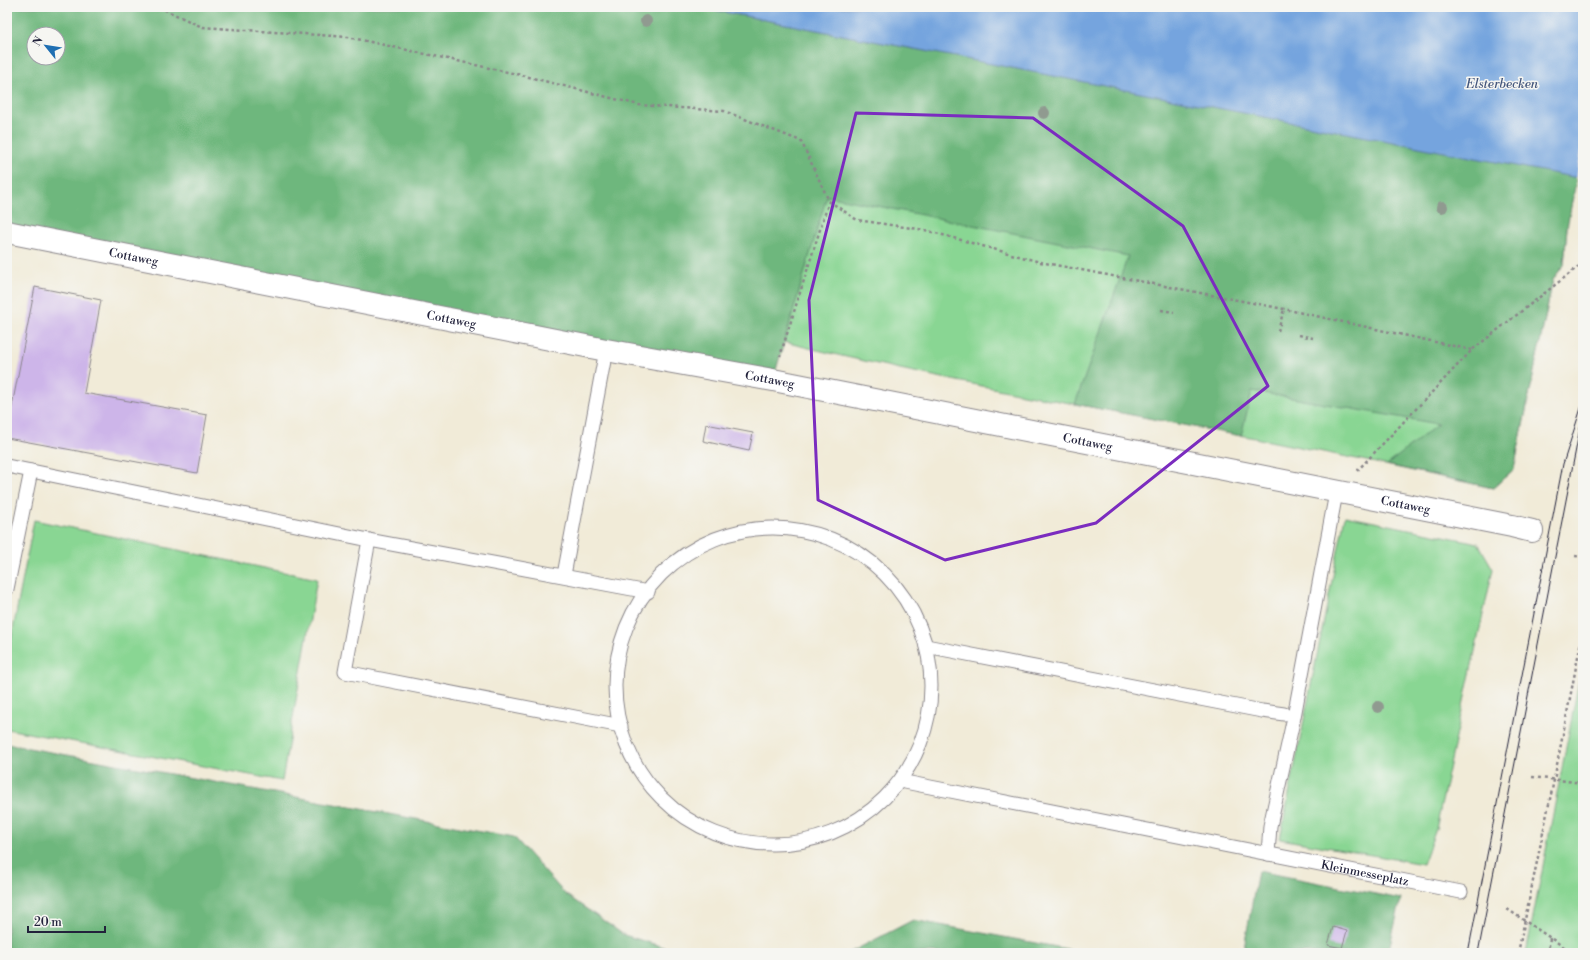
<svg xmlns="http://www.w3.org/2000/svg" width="1590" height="960" font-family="'Libre Bodoni',serif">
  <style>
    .green { fill: #89d693; stroke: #567c67 }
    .forest { fill: #6eb77d; stroke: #486c5c; fill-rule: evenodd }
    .water { fill: #74a4de; stroke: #4b638c }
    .pier { fill: #f1ebd8 }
    .building { fill: #cdb5e9 }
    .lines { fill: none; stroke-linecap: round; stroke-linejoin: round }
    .service-casing { stroke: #8a868a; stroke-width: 15 }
    .tertiary-casing { stroke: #8a868a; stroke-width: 24 }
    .path { stroke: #8a868a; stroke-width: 2.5; stroke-dasharray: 3 3; stroke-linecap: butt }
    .service { stroke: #fff; stroke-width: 13 }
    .tertiary { stroke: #fff; stroke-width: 22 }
    .tram { stroke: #22223b; stroke-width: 1 }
    .tree { fill: #909a90 }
    .marked { fill: none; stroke: #7b2cbf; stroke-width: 3; stroke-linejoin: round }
    .labels { text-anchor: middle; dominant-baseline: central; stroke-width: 3; stroke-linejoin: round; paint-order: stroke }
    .street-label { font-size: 12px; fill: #22223b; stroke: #f6f6f2 }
    .water-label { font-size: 13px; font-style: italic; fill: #43567c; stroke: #f6f6f2 }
  </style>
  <rect width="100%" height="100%" fill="#f6f6f2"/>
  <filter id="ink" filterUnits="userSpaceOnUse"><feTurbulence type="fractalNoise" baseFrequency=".025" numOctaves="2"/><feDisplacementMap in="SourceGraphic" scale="8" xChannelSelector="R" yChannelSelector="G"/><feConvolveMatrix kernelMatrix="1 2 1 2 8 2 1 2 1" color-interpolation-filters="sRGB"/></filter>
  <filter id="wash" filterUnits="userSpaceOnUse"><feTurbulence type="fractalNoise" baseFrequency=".012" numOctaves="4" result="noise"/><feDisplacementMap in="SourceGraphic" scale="16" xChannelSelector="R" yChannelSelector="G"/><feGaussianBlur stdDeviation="0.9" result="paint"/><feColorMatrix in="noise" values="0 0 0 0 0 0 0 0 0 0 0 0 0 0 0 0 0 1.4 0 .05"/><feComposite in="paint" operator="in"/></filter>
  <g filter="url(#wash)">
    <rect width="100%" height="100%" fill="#f1ebd8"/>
    <!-- green -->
    <g class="green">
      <path d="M 872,40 L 1567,227 L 1564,265 L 1553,279 L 1514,469 L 1493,488 C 1409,470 1325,452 1240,435 C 1088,406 935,380 784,342 Z"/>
      <path d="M 1345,516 L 1478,543 L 1493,569 L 1436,829 L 1423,864 L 1280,839 Z"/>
      <path d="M 34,520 L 317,579 L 282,781 L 7,729 L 7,661 Z"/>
      <path d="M 1583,660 L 1583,953 L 1526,953 Z"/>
    </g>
    <!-- forest -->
    <g class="forest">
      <path d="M 7,7 L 698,7 L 1577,177 L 1567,227 L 1564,265 L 1553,279 L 1514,469 L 1493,488 L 1387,465 L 1438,424 L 1252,391 L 1241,436 L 1075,404 L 1128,256 L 827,196 L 773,380 L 7,230 ZM 34,34 L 58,34 L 58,58 L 34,58 Z"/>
      <path d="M 7,744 L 514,837 L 565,894 L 624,935 L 683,953 L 7,953 Z"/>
      <path d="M 1258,871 L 1401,899 L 1388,953 L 1243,953 Z"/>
      <path d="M 913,920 L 1089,953 L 849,953 Z"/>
    </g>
    <!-- water -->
    <path class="water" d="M 698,7 L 1583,7 L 1583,91 L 1580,94 L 1579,98 L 1583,103 L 1583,179 Z"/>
    <!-- pier -->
    <path class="pier" d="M 1583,143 L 1583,181 L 1576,179 Z"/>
    <g id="blocks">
      <!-- building -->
      <g class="building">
        <path d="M 35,287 L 101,300 L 84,393 L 207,415 L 197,473 L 7,438 L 7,432 Z"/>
        <path d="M 706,424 L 753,433 L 749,451 L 703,441 Z"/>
        <path d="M 1333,927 L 1347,931 L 1342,948 L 1328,945 Z"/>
      </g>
    </g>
  </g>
  <g filter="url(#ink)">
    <use href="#blocks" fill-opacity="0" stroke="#8a868a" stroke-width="1"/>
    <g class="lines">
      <!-- service casing -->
      <g class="service-casing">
        <g id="service">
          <path d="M 7,466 L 369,540 L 648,592"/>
          <circle cx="773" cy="686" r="158"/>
          <path d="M 369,540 L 345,672 L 621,726"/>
          <path d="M 564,575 L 606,350"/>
          <path d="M 7,589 L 31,471"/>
          <path d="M 926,646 L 1262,711 L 1284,714"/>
          <path id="s1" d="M 900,781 L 1461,892"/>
          <path d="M 1268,854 L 1270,826 L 1294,717 L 1336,493"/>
        </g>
      </g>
      <!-- tertiary casing -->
      <g class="tertiary-casing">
        <g id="tertiary">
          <path id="s2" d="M 7,232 L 606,350 L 773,380 L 1512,526 L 1532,531"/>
        </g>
      </g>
      <!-- path -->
      <g class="path">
        <path d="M 159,7 L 202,27 L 348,37 L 521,75 L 639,105 L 724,111 L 801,141 L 829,201 L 780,356"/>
        <path d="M 829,201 L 857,220 L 925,230 L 1040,262 L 1284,309 L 1472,350"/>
        <path d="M 1161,310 L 1174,312"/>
        <path d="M 1278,331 L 1284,309"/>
        <path d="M 1299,335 L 1313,338"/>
        <path d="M 1357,471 L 1472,350 L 1583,263"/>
        <path d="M 1575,556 L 1583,557"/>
        <path d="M 1532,777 L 1583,783"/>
        <path d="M 1507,909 L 1573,953"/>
        <path d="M 1518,953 L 1554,780 L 1583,631"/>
        <path d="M 1548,953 L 1550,938"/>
      </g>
      <!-- service -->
      <use href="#service" class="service"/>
      <!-- tertiary -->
      <use href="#tertiary" class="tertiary"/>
      <!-- tram -->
      <g class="tram">
        <path d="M 1468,953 L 1563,464 L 1583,402"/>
        <path d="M 1478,953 L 1581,423"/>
      </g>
    </g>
    <!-- trees -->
    <g class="tree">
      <circle cx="646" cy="21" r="6"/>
      <circle cx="1044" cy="113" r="6"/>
      <circle cx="1442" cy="207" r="6"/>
      <circle cx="1378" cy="707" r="6"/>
    </g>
  </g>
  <!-- marked area -->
  <path class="marked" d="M 856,113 L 1033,118 L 1183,226 L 1268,386 L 1096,523 L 945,560 L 818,500 L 809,300 Z"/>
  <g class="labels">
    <!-- street labels -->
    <g class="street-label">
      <text stroke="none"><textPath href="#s2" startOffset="129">Cottaweg</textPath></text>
      <text stroke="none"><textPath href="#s2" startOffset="453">Cottaweg</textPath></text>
      <text stroke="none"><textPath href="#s2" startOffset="777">Cottaweg</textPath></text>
      <text stroke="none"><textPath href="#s2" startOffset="1101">Cottaweg</textPath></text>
      <text stroke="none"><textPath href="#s2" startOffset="1425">Cottaweg</textPath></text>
      <text stroke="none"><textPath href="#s1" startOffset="474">Kleinmesseplatz</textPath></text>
    </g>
    <!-- water labels -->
    <g class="water-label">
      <text x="1502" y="84">Elsterbecken</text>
    </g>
  </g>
  <!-- margin -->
  <rect width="1590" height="960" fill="none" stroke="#f6f6f2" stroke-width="24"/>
  <!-- north arrow -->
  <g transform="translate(46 46) rotate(300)"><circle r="19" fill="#f6f6f2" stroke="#a1a1a9"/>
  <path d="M0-3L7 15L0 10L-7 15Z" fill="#1f6fb2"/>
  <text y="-6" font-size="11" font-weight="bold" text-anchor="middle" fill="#22223b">N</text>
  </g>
  <!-- scale -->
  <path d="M28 926v6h77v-6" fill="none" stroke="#22223b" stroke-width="2"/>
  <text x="34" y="926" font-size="12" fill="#22223b" stroke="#f6f6f2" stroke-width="3" paint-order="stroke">20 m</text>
</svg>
